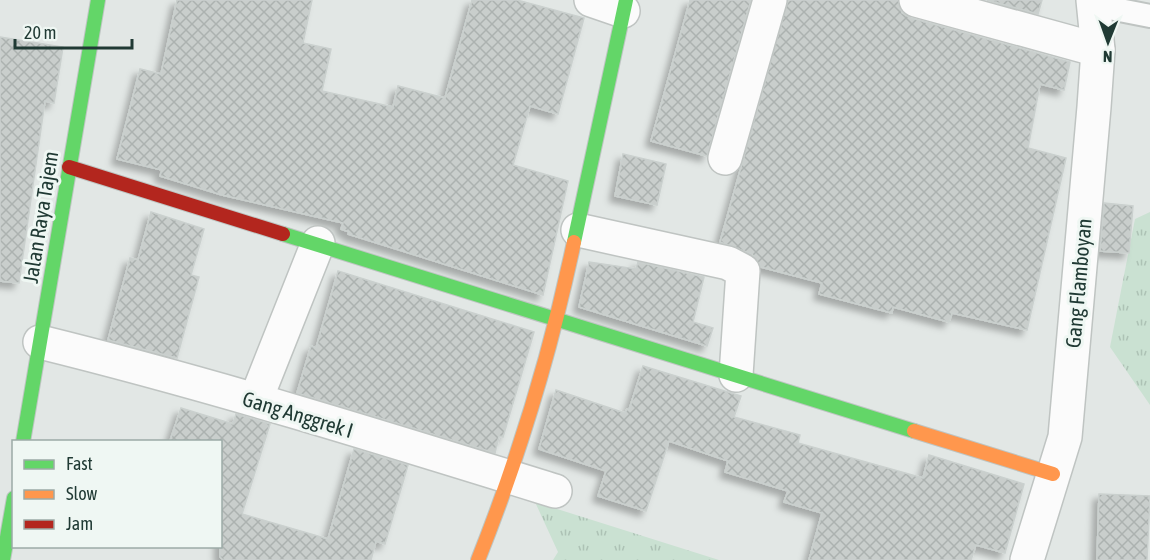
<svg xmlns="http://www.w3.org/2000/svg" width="1150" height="560" font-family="'Asap Condensed',sans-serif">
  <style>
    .park { fill: url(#park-tufts) }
    .building { fill: url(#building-cross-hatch); stroke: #cad0ce; stroke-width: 1.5; filter: url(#shadow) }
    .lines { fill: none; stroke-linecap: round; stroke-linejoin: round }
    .lane-casing { stroke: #bfc4c2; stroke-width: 26 }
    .street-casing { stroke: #bfc4c2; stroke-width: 36 }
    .fast-casing { stroke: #bec5c2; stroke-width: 16 }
    .slow-casing { stroke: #bec5c2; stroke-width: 16 }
    .jam-casing { stroke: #bec5c2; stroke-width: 16 }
    .lane { stroke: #fbfbfb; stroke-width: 22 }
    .street { stroke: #fbfbfb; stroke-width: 33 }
    .fast { stroke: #63d668; stroke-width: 14 }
    .slow { stroke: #ff974d; stroke-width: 14 }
    .jam { stroke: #b3261e; stroke-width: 14 }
    .labels { text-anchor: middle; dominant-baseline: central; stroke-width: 6; stroke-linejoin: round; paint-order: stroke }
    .street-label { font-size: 21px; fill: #203a34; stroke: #eff7f3 }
  </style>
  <defs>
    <pattern id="park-tufts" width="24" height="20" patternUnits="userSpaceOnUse" patternTransform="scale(1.5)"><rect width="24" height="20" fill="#cae1d2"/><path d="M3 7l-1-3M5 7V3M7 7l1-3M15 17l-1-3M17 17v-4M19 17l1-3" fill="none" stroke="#adc2b5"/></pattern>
    <pattern id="building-cross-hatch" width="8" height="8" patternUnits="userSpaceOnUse" patternTransform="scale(1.5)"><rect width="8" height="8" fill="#c9cecc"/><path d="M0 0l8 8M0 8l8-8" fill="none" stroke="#acb2b0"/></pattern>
    <filter id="shadow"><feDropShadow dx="-5.5" dy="5.5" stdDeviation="3" flood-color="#0004"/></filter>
  </defs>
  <rect width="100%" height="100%" fill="#e2e7e5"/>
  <!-- park -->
  <g class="park">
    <path d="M 1150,212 L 1150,405 L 1110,347 L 1135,219 Z"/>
    <path d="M 535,502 L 719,560 L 553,560 L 558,552 Z"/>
  </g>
  <!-- building -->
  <g class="building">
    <path d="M 177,0 L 312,0 L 303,43 L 331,49 L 322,91 L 393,107 L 398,86 L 445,98 L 472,0 L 517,0 L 584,18 L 558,114 L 530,106 L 513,165 L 568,181 L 543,295 L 348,234 L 349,232 L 341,229 L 343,223 L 222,195 L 160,176 L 162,170 L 117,159 L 140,69 L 161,74 Z"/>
    <path d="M 690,0 L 751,0 L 707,156 L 651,141 Z"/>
    <path d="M 788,0 L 898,0 L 902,13 L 911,18 L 1070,62 L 1064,90 L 1040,84 L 1028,148 L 1066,158 L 1027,330 L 952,313 L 949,322 L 893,307 L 892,313 L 819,294 L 822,283 L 761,267 L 752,254 L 720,242 Z"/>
    <path d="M 987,0 L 1042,0 L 1038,14 Z"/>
    <path d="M 0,37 L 63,47 L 54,103 L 45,101 L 19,283 L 0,281 Z"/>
    <path d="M 623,154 L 666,164 L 657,205 L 615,196 Z"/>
    <path d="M 1104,203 L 1133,206 L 1129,253 L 1100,251 Z"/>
    <path d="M 151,212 L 204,229 L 191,275 L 199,277 L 177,358 L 108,340 L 130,258 L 138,260 Z"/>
    <path d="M 589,262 L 636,269 L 638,262 L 704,277 L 693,322 L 713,328 L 707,346 L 579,307 Z"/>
    <path d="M 338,271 L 534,332 L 503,437 L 499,436 L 495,453 L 297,393 L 311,346 L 316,348 Z"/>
    <path d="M 643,366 L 741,396 L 734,417 L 800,435 L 798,443 L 923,478 L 929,455 L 1024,484 L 1005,553 L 976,545 L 971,560 L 809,560 L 822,513 L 784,502 L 788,491 L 725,472 L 728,461 L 669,441 L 646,511 L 598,496 L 606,471 L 539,449 L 556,390 L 625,413 L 627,409 L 629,410 Z"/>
    <path d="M 181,408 L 233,424 L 236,414 L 270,424 L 242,514 L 328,539 L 354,449 L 408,465 L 385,544 L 376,541 L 371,560 L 223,560 L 220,557 L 220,441 L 170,441 Z"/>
    <path d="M 1099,494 L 1150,496 L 1147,560 L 1097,560 Z"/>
  </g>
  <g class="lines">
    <!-- lane casing -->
    <g class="lane-casing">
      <path id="lane" d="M 1094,5 L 1150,16"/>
    </g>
    <!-- street casing -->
    <g class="street-casing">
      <g id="street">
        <path d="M 591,0 L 623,11"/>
        <path d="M 916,0 L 1098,50"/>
        <path d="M 725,158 L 770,0"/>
        <path d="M 578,230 L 728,263 L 743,271 L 736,375"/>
        <path d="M 40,342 C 214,385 384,438 555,491"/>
        <path d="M 256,399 L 318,243"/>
        <path d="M 1027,560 L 1065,437 L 1094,107 L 1098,50 L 1093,0"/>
      </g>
    </g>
    <!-- fast casing -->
    <g class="fast-casing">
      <g id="fast">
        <path d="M 283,234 L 914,431"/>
        <path d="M 574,242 L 626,0"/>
        <path d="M 23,442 L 98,0"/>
        <path d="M 3,560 L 14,498"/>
      </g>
    </g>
    <!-- slow casing -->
    <g class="slow-casing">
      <g id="slow">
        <path d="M 914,431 L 1053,474"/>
        <path d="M 478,560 C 519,457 551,351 574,242"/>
      </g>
    </g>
    <!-- jam casing -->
    <g class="jam-casing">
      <path id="jam" d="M 69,167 L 283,234"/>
    </g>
    <!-- lane -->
    <use href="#lane" class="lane"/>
    <!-- street -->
    <use href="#street" class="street"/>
    <!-- fast -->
    <use href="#fast" class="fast"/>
    <!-- slow -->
    <use href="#slow" class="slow"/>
    <!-- jam -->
    <use href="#jam" class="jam"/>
  </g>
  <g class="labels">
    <!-- street labels -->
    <g class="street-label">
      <text transform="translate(40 217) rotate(-81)">Jalan Raya Tajem</text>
      <text transform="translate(1078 283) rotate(-85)">Gang Flamboyan</text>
      <text transform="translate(298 414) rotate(17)">Gang Anggrek I</text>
    </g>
  </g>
  <!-- legend -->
  <rect x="12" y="440" width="210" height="108" fill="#eff7f3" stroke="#9caba7" stroke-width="1.5"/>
  <rect x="24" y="460" width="30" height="9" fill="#63d668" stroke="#9caba7" stroke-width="1.5"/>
  <text x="66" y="470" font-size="18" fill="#203a34">Fast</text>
  <rect x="24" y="490" width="30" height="9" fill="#ff974d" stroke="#9caba7" stroke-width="1.5"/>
  <text x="66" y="500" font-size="18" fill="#203a34">Slow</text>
  <rect x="24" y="520" width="30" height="9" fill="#b3261e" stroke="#9caba7" stroke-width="1.5"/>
  <text x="66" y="530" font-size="18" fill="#203a34">Jam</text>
  <!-- north arrow -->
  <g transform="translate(1108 42) rotate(181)" stroke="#eff7f3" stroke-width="4.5" paint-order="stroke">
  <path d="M0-4.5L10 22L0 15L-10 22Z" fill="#203a34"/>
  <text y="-9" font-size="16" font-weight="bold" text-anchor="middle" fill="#203a34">N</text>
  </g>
  <!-- scale -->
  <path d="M15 39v9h117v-9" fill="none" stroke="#203a34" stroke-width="3"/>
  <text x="24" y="39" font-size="18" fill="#203a34" stroke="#eff7f3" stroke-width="4.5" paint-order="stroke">20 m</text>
</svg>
